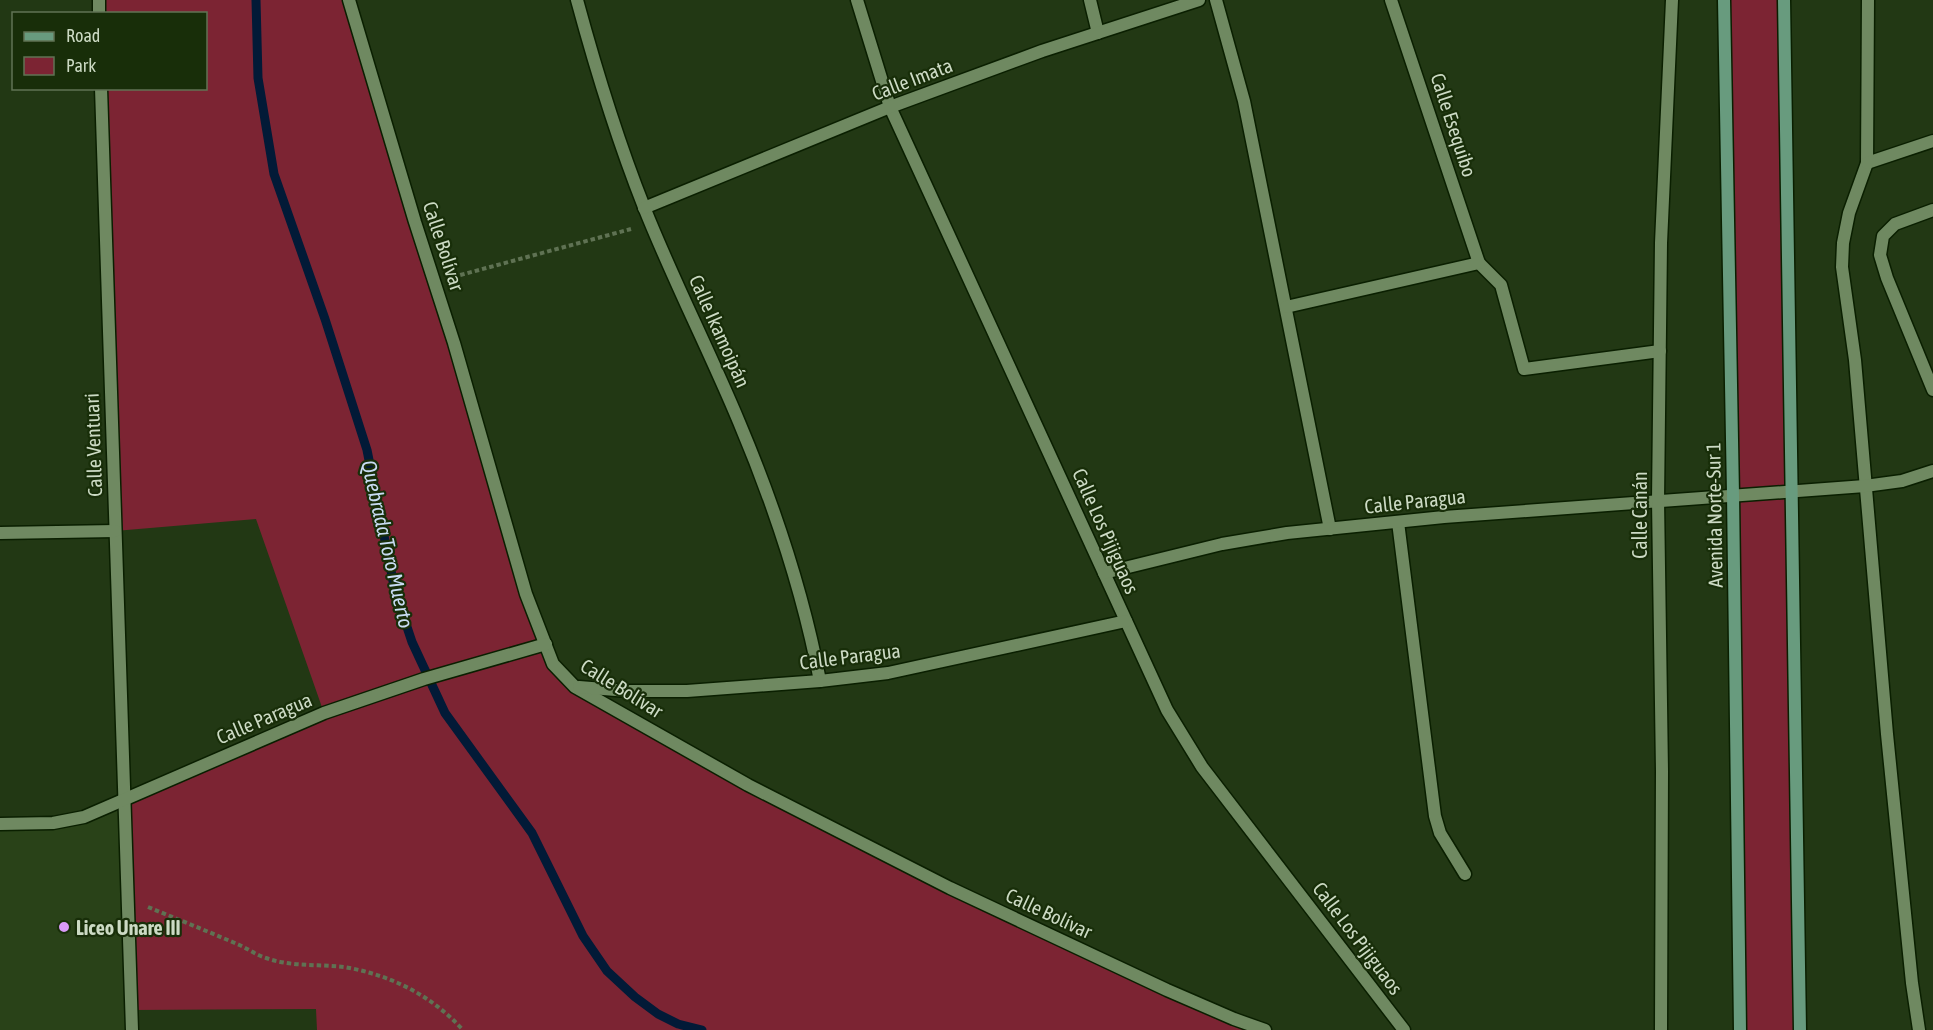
<svg xmlns="http://www.w3.org/2000/svg" width="1933" height="1030" font-family="'Asap Condensed',sans-serif">
  <style>
    .built { fill: #294218 }
    .green { fill: #7c2433 }
    .lines { fill: none; stroke-linecap: round; stroke-linejoin: round }
    .stream { stroke: #021a37; stroke-width: 9 }
    .pedestrian-casing { stroke: #0a1f00; stroke-width: 15 }
    .minor-casing { stroke: #0a1f00; stroke-width: 15 }
    .secondary-casing { stroke: #0a1f00; stroke-width: 15 }
    .path { stroke: #5f7253; stroke-width: 4; stroke-dasharray: 4.5 3; stroke-linecap: butt }
    .pedestrian { stroke: #6f8961; stroke-width: 12 }
    .minor { stroke: #6f8961; stroke-width: 12 }
    .secondary { stroke: #689b7e; stroke-width: 12 }
    .poi-dot { fill: #d99af7; stroke: #182e09; stroke-width: 2 }
    .labels { text-anchor: middle; dominant-baseline: central; stroke-width: 4.5; stroke-linejoin: round; paint-order: stroke }
    .street-label { font-size: 20px; fill: #ccdac4; stroke: #182e09 }
    .poi-label { font-size: 20px; font-weight: bold; fill: #ccdac4; stroke: #182e09; text-anchor: start }
    .water-label { font-size: 21px; font-style: italic; fill: #c9dcf3; stroke: #182e09 }
  </style>
  <rect width="100%" height="100%" fill="#223814"/>
  <!-- built -->
  <path class="built" d="M 124,800 L 131,1030 L 0,1030 L 0,824 L 53,823 Z"/>
  <!-- green -->
  <g class="green">
    <path d="M 99,0 L 349,0 L 553,664 L 575,687 L 950,888 L 1265,1030 L 317,1030 L 316,1009 L 131,1010 L 124,800 L 324,713 L 256,519 L 115,531 L 101,89 L 206,88 L 206,14 L 99,13 Z"/>
    <path d="M 1724,0 L 1784,0 L 1800,1030 L 1740,1030 Z"/>
  </g>
  <g class="lines">
    <!-- stream -->
    <path class="stream" d="M 256,0 L 258,78 L 274,174 L 325,319 L 367,450 L 395,591 L 412,642 L 445,713 L 532,833 L 583,936 L 607,971 L 635,997 L 658,1014 L 678,1024 L 702,1030"/>
    <!-- pedestrian casing -->
    <g class="pedestrian-casing">
      <path id="pedestrian" d="M 1479,263 L 1501,285 L 1524,369 L 1660,351"/>
    </g>
    <!-- minor casing -->
    <g class="minor-casing">
      <g id="minor">
        <path d="M 99,0 L 99,14"/>
        <path d="M 349,0 L 415,222 L 454,343 L 526,594 L 553,664 L 575,687 L 748,785 L 950,888 L 1167,990 L 1234,1019 L 1265,1030"/>
        <path d="M 577,0 C 596,70 617,139 644,207 C 673,280 709,350 739,422 C 774,505 803,592 820,681"/>
        <path d="M 857,0 L 890,107 L 1167,710 L 1202,767 L 1404,1030"/>
        <path d="M 1090,0 L 1098,33"/>
        <path d="M 1216,0 L 1244,101 L 1330,529"/>
        <path d="M 1868,0 L 1867,163 L 1849,213 L 1843,243 L 1842,267 L 1855,360 L 1887,734 L 1912,983 L 1919,1030"/>
        <path d="M 101,88 L 132,1030"/>
        <path d="M 1867,163 L 1933,141"/>
        <path d="M 644,208 L 890,107 L 1042,51 L 1199,0"/>
        <path d="M 1933,210 L 1895,224 L 1883,236 L 1880,255 L 1887,278 L 1933,390"/>
        <path d="M 1286,307 L 1479,263 L 1391,0"/>
        <path d="M 1398,522 L 1435,816 L 1440,833 L 1465,874"/>
        <path d="M 0,533 L 115,531"/>
        <path d="M 1104,573 L 1222,544 L 1287,533 L 1444,517 L 1865,486 L 1902,481 L 1933,471"/>
        <path d="M 579,687 L 628,691 L 687,691 L 820,681 L 888,673 L 1126,621"/>
        <path d="M 0,824 L 53,823 L 84,817 L 324,713 L 424,679 L 546,644"/>
        <path d="M 1661,1030 L 1662,771 L 1658,500 L 1661,243 L 1672,0"/>
      </g>
    </g>
    <!-- secondary casing -->
    <g class="secondary-casing">
      <g id="secondary">
        <path d="M 1724,0 L 1733,494 L 1740,1030"/>
        <path d="M 1784,0 L 1800,1030"/>
      </g>
    </g>
    <!-- path -->
    <g class="path">
      <path d="M 453,277 L 631,229"/>
      <path d="M 148,907 C 177,919 207,931 237,944 C 247,948 256,955 266,958 C 291,967 318,964 344,967 C 391,975 431,995 463,1030"/>
    </g>
    <!-- pedestrian -->
    <use href="#pedestrian" class="pedestrian"/>
    <!-- minor -->
    <use href="#minor" class="minor"/>
    <!-- secondary -->
    <use href="#secondary" class="secondary"/>
  </g>
  <!-- markers -->
  <circle class="poi-dot" cx="64" cy="927" r="6"/>
  <g class="labels">
    <!-- street labels -->
    <g class="street-label">
      <text transform="translate(912 79) rotate(-21)">Calle Imata</text>
      <text transform="translate(1454 125) rotate(72)">Calle Esequibo</text>
      <text transform="translate(444 246) rotate(72)">Calle Bolívar</text>
      <text transform="translate(720 331) rotate(66)">Calle Ikamoipán</text>
      <text transform="translate(93 445) rotate(-92)">Calle Ventuari</text>
      <text transform="translate(1415 501) rotate(-6)">Calle Paragua</text>
      <text transform="translate(1639 515) rotate(-90)">Calle Canán</text>
      <text transform="translate(1714 515) rotate(-91)">Avenida Norte-Sur 1</text>
      <text transform="translate(1106 531) rotate(66)">Calle Los Pijiguaos</text>
      <text transform="translate(850 656) rotate(-7)">Calle Paragua</text>
      <text transform="translate(622 688) rotate(32)">Calle Bolívar</text>
      <text transform="translate(264 718) rotate(-23)">Calle Paragua</text>
      <text transform="translate(1049 913) rotate(25)">Calle Bolívar</text>
      <text transform="translate(1358 938) rotate(53)">Calle Los Pijiguaos</text>
    </g>
    <!-- poi labels -->
    <g class="poi-label">
      <text x="76" y="927">Liceo Unare III</text>
    </g>
    <!-- water labels -->
    <g class="water-label">
      <text transform="translate(388 544) rotate(77)">Quebrada Toro Muerto</text>
    </g>
  </g>
  <!-- legend -->
  <rect x="12" y="12" width="195" height="78" fill="#182e09" stroke="#607354" stroke-width="1.5"/>
  <rect x="24" y="32" width="30" height="9" fill="#689b7e" stroke="#607354" stroke-width="1.5"/>
  <text x="66" y="42" font-size="18" fill="#ccdac4">Road</text>
  <rect x="24" y="57" width="30" height="18" fill="#7c2433" stroke="#607354" stroke-width="1.5"/>
  <text x="66" y="72" font-size="18" fill="#ccdac4">Park</text>
</svg>
